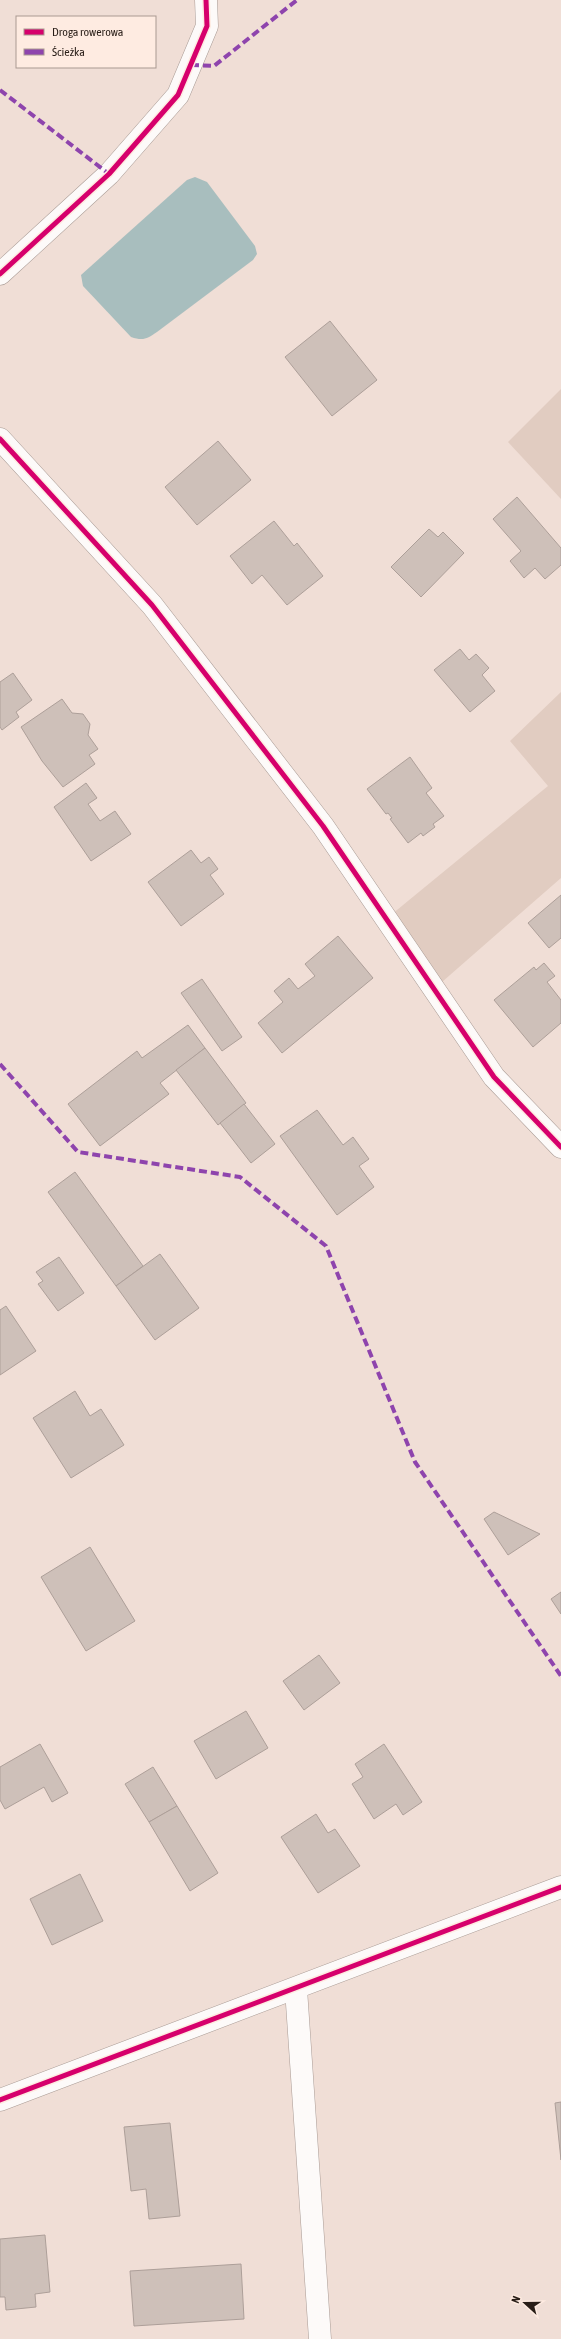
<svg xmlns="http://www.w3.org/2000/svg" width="561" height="2339" font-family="'Asap Condensed',sans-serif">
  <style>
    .green { fill: #e1ccc1 }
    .water { fill: #a8bebe }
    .building { fill: #cec0b9; stroke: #ad9f99 }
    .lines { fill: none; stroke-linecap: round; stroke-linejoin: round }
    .minor-casing { stroke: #a99b95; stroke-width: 23 }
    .minor { stroke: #fdfaf9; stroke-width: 22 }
    .quiet { stroke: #8e44ad; stroke-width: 4; stroke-dasharray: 8 4; stroke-linecap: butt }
    .cycleway-casing { stroke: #feebe1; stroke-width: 8 }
    .cycleway { stroke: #d6006c; stroke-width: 5 }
  </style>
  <rect width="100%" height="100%" fill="#f0ded6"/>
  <!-- green -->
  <g class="green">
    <path d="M 561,389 L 561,499 L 508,442 Z"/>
    <path d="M 561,692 L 561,878 L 434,989 L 386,919 L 548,786 L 510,741 Z"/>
  </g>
  <!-- water -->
  <path class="water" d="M 195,177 L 207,182 L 255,246 L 257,254 L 253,260 L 157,332 C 147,339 143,341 131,337 L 83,286 L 81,275 L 187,180 Z"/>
  <!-- building -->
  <g class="building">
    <path d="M 330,321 L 377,380 L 332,416 L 285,357 Z"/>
    <path d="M 218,441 L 251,480 L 197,525 L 165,487 Z"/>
    <path d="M 517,497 L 561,548 L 561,565 L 545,579 L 535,568 L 524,578 L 510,561 L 521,551 L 493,519 Z"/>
    <path d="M 274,521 L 294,546 L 297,543 L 323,576 L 287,605 L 262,575 L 252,584 L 230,556 Z"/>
    <path d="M 429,529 L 438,537 L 443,532 L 464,553 L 421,597 L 391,567 Z"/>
    <path d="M 460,649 L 469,660 L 476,654 L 489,668 L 482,675 L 495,691 L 470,712 L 434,670 Z"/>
    <path d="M 13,673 L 32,700 L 16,712 L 19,717 L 2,730 L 0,727 L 0,682 Z"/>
    <path d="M 62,699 L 72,713 L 83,714 L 90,724 L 88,735 L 98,749 L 89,755 L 95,764 L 63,787 L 42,761 L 21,727 Z"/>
    <path d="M 410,757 L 432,788 L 426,793 L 444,816 L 433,824 L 435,827 L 423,836 L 421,833 L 408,843 L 390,819 L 392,818 L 388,813 L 386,814 L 367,789 Z"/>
    <path d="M 86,783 L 97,798 L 88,804 L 100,821 L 115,811 L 131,834 L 91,861 L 54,807 Z"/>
    <path d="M 191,850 L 201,863 L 209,857 L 218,869 L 210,875 L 224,894 L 181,926 L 148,882 Z"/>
    <path d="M 561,895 L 561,938 L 549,948 L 528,923 Z"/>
    <path d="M 338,936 L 373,978 L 282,1053 L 258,1023 L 283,1002 L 274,991 L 289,978 L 298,989 L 315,976 L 305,964 Z"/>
    <path d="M 544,963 L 555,976 L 547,982 L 561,1000 L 561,1023 L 533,1047 L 494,1000 L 534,967 L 536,970 Z"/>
    <path d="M 202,979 L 242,1037 L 222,1051 L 181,993 Z"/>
    <path d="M 188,1025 L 205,1048 L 160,1083 L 169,1094 L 100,1146 L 68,1104 L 137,1051 L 142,1058 Z"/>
    <path d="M 205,1048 L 246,1103 L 218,1125 L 176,1070 Z"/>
    <path d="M 244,1104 L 275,1144 L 251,1163 L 220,1123 Z"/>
    <path d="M 317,1110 L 343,1145 L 353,1137 L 369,1159 L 359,1166 L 374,1187 L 337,1215 L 280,1136 Z"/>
    <path d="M 75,1172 L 143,1266 L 116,1286 L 48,1192 Z"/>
    <path d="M 160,1254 L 199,1308 L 155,1340 L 116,1286 Z"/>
    <path d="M 59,1257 L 84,1293 L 58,1311 L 38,1284 L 43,1281 L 36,1272 Z"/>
    <path d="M 6,1306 L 36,1351 L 0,1375 L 0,1310 Z"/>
    <path d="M 75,1391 L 90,1416 L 101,1409 L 124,1445 L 71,1478 L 33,1418 Z"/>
    <path d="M 494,1512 L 540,1534 L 508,1555 L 484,1519 Z"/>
    <path d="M 90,1547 L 135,1621 L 86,1651 L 41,1577 Z"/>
    <path d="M 561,1592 L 561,1614 L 551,1599 Z"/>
    <path d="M 319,1655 L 340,1683 L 304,1710 L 283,1681 Z"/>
    <path d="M 246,1711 L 268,1748 L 216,1779 L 194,1741 Z"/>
    <path d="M 40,1744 L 68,1793 L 52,1802 L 44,1787 L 5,1809 L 0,1800 L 0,1767 Z"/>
    <path d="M 384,1744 L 422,1802 L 403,1815 L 396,1804 L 374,1819 L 352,1784 L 363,1777 L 355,1764 Z"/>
    <path d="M 153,1767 L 177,1806 L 149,1822 L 125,1784 Z"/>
    <path d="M 177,1806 L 218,1873 L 190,1891 L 149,1822 Z"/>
    <path d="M 316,1814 L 328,1833 L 335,1829 L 360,1866 L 318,1893 L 281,1837 Z"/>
    <path d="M 80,1874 L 103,1921 L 52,1945 L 30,1899 Z"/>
    <path d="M 561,2102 L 561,2160 L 555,2103 Z"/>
    <path d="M 170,2123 L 180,2216 L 149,2219 L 146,2189 L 131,2191 L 124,2127 Z"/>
    <path d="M 45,2235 L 50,2292 L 35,2294 L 36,2307 L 6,2310 L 5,2297 L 0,2297 L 0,2239 Z"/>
    <path d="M 241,2264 L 244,2319 L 134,2326 L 130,2271 Z"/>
  </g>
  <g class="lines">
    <!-- minor casing -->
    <g class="minor-casing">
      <g id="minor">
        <path d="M 0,274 L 109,174 L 178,95 L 207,26 L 206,0"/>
        <path d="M 0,439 L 152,605 L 323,826 L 494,1077 L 561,1147"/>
        <path d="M 296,1989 L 320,2339"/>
        <path d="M 0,2100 L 561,1887"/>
      </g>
    </g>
    <!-- minor -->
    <use href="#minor" class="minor"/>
    <!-- quiet -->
    <g class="quiet">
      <path d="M 191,65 L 214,66 L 297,0"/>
      <path d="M 0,90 L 109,174"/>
      <path d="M 0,1064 L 78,1152 L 240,1177 L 326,1246 L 415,1462 L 561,1676"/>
    </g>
    <!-- cycleway casing -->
    <g class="cycleway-casing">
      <g id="cycleway">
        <path d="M 0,274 L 109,174 L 178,95 L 207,26 L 206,0"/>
        <path d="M 0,439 L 152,605 L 323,826 L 494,1077 L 561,1147"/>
        <path d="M 0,2100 L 561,1887"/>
      </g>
    </g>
    <!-- cycleway -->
    <use href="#cycleway" class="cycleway"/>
  </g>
  <!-- legend -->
  <rect x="16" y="16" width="140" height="52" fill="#feebe1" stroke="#a99991"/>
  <rect x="24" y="29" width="20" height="6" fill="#d6006c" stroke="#a99991"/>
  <text x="52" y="36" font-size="12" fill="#291e18">Droga rowerowa</text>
  <rect x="24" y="49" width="20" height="6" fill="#8e44ad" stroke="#a99991"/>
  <text x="52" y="56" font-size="12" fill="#291e18">Ścieżka</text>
  <!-- north arrow -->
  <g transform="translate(525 2303) rotate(291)" stroke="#feebe1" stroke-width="3" paint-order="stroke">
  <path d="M0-3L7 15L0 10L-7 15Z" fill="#291e18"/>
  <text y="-6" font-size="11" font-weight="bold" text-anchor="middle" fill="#291e18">N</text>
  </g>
</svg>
